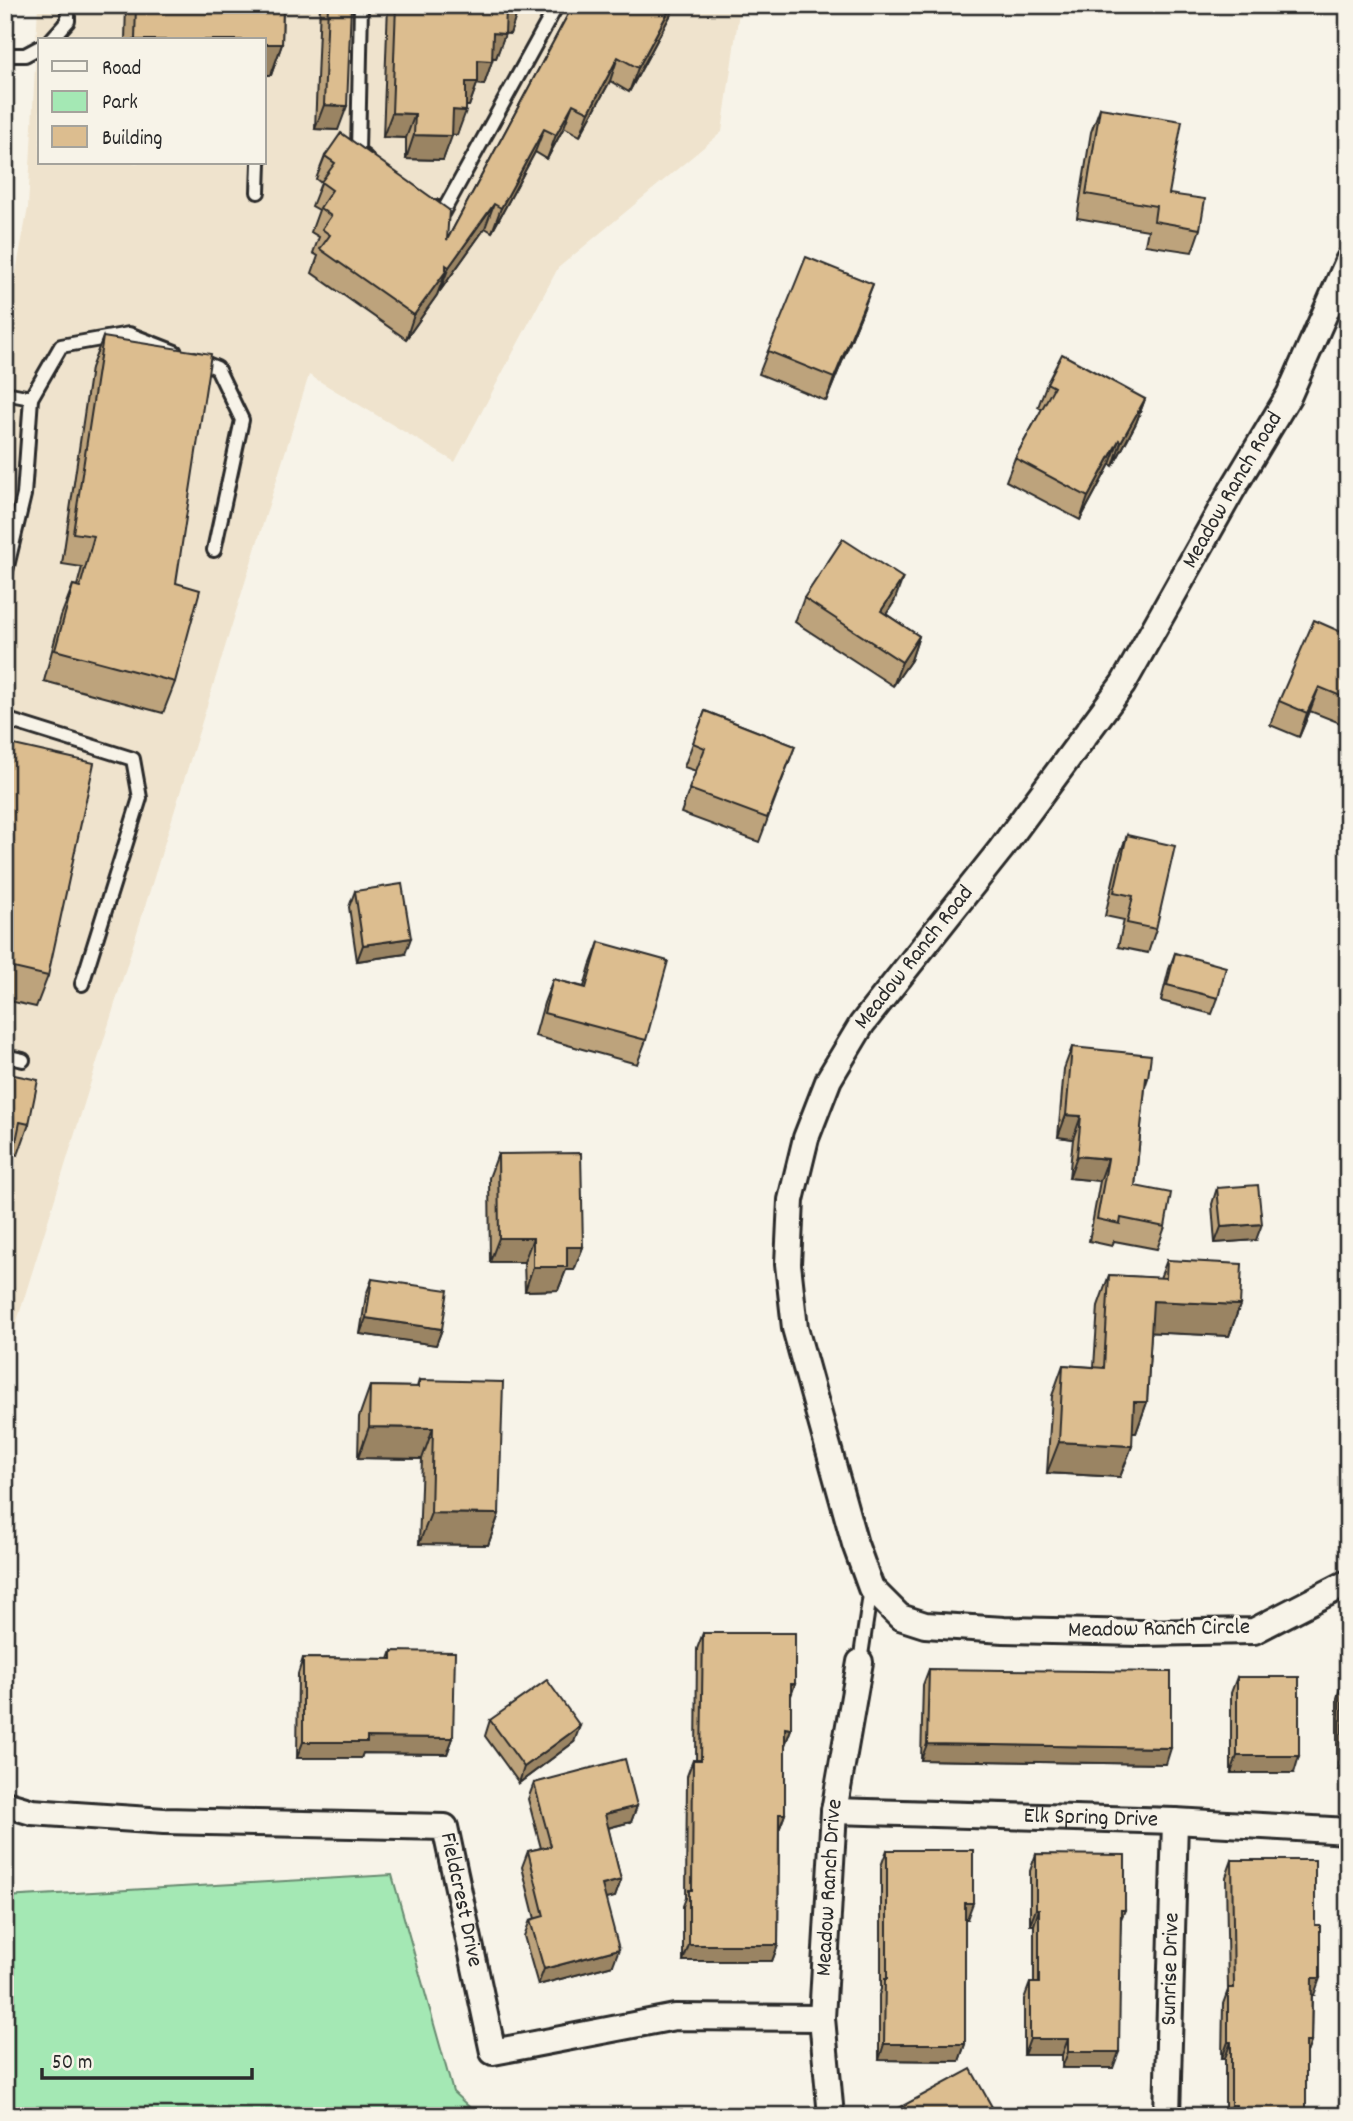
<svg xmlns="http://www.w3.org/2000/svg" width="1353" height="2121" font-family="Dekko,sans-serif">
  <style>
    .built { fill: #efe3cd; fill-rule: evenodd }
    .green { fill: #a4e8b4; stroke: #688a70; stroke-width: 2 }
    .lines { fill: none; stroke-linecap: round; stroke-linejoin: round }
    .lane-casing { stroke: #2b2b2b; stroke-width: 18 }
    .street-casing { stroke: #2b2b2b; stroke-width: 30 }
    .lane { stroke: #f7f3e8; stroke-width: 12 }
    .street { stroke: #f7f3e8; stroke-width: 24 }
    .wall { fill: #bda37b; stroke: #2b2b2b; stroke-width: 2 }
    .shaded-wall { fill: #9a8464; stroke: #2b2b2b; stroke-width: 2 }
    .building { fill: #dcbd8f; stroke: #2b2b2b; stroke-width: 2 }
    .labels { text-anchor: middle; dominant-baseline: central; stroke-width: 6; stroke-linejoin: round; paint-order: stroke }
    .street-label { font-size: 23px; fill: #2b2b2b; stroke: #f7f3e8 }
  </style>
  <rect width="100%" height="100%" fill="#f7f3e8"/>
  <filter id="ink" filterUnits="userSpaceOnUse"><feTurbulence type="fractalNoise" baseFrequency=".0143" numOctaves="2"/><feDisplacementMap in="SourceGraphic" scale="14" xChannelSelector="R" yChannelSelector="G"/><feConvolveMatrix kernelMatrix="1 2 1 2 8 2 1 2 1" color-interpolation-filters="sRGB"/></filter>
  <g filter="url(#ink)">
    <!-- built -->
    <path class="built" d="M 38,5 L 740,5 L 722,132 L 558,268 L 455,462 L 309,375 L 14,1331 L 5,1329 L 5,330 L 28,208 ZM 40,40 L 264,40 L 264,163 L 40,163 Z"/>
    <!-- green -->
    <path class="green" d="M 392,1875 L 453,2092 L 479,2116 L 5,2116 L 5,1897 Z"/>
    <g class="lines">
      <!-- lane casing -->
      <g class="lane-casing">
        <g id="lane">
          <path d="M 361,5 L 358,152 L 366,158"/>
          <path d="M 51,40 L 68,21 L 68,5"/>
          <path d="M 5,55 L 25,55 L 40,47"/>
          <path d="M 258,192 L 259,163"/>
          <path d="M 435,207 L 443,212 L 557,5"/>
          <path d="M 195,359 L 217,368 L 242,420 L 214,550"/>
          <path d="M 5,393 L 31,398 L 24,495 L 5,575"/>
          <path d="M 31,398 L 61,346 L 129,334 L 175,352"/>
          <path d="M 5,719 L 133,759 L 140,798 L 82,984"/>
          <path d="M 5,1056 L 23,1060"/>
          <path d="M 860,1662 L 871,1588"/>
        </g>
      </g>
      <!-- street casing -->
      <g class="street-casing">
        <g id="street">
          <path id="s1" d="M 1345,1584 L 1254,1631 L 1140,1633 L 1004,1630 L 925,1625 L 900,1617 L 871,1588 L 855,1544 L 795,1328 L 788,1264 L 791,1200 L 806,1138 L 829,1079 L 862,1024 L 1001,849 L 1123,684 L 1232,490 L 1289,395 L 1348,261"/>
          <path id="s2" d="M 5,1804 L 32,1812 L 164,1821 L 445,1827 L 493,2052 L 675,2017 L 822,2018"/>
          <path id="s3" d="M 834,1811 L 1175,1821 L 1348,1831"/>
          <path id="s4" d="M 831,2116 L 822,2018 L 834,1811 L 860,1662"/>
          <path id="s5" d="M 1167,2116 L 1175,1821"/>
        </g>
      </g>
      <!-- lane -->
      <use href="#lane" class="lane"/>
      <!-- street -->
      <use href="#street" class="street"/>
    </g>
    <!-- wall -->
    <g class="wall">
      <path d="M 126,5 L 283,5 L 282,44 L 271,75 L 264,75 L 264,40 L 125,40 Z"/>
      <path d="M 320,5 L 351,5 L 338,130 L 315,129 Z"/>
      <path d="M 388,5 L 524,5 L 523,8 L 518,8 L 510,34 L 505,33 L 496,58 L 493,58 L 484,85 L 477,84 L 469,106 L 466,106 L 457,135 L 452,134 L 443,160 L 406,159 L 406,138 L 383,137 Z"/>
      <path d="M 573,5 L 676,5 L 629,92 L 610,81 L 580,136 L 564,127 L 547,159 L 535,152 L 492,232 L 485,228 L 440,291 L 439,290 L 437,295 L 406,339 L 312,273 L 318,256 L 313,253 L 319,237 L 311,232 L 319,210 L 312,206 L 321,183 L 316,179 L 325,156 L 447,240 Z"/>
      <path d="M 1100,108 L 1169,194 L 1200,229 L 1192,252 L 1145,245 L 1148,230 L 1077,218 L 1091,132 Z"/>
      <path d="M 864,308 L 826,401 L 759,374 L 768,351 Z"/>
      <path d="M 103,337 L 176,583 L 175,682 L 163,713 L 44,681 L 61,616 L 73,585 L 77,586 L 82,567 L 62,564 L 91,368 Z"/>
      <path d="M 1047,383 L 1145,399 L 1136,423 L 1113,466 L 1110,464 L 1080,520 L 1006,481 L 1015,458 L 1042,409 L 1038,407 Z"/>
      <path d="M 804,598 L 894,602 L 886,614 L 919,636 L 911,660 L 893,686 L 795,622 Z"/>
      <path d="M 1348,635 L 1348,705 L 1340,723 L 1310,711 L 1299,737 L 1270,725 L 1279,701 Z"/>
      <path d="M 705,711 L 795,746 L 759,842 L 681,813 L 696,771 L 684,767 Z"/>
      <path d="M 5,743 L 48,976 L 36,1007 L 5,1000 Z"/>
      <path d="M 1127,835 L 1156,929 L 1148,953 L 1118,947 L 1124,920 L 1105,916 L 1118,859 Z"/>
      <path d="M 355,891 L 405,954 L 357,961 L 349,907 Z"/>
      <path d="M 599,942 L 646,1040 L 637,1064 L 535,1036 L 544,1003 L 553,979 L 584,987 L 590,966 Z"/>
      <path d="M 1175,953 L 1218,998 L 1212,1014 L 1161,1001 L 1169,969 Z"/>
      <path d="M 1072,1047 L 1148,1078 L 1145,1087 L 1135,1186 L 1165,1227 L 1157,1249 L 1114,1241 L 1112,1246 L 1089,1241 L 1100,1181 L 1069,1178 L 1073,1139 L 1058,1137 L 1064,1069 Z"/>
      <path d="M 5,1073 L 29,1124 L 18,1155 L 14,1154 L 5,1179 Z"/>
      <path d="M 498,1154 L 583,1247 L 574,1270 L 566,1270 L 558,1290 L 525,1291 L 524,1262 L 490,1262 L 489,1178 Z"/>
      <path d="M 1217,1188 L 1256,1240 L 1215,1243 L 1212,1204 Z"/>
      <path d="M 1167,1260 L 1240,1305 L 1229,1336 L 1151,1332 L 1147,1402 L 1136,1433 L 1132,1433 L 1132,1446 L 1120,1477 L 1047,1473 L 1052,1396 L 1063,1365 L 1094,1367 L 1098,1306 L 1109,1275 L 1160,1278 Z"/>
      <path d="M 372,1279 L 442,1329 L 436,1345 L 360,1334 L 366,1295 Z"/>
      <path d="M 419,1380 L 499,1514 L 488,1545 L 419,1544 L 422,1459 L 358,1458 L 359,1417 L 370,1386 L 417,1387 Z"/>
      <path d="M 703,1633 L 795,1684 L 791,1696 L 791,1729 L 785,1745 L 785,1814 L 779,1830 L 778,1945 L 772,1961 L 683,1961 L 683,1906 L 686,1898 L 687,1776 L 693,1760 L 696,1760 L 697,1649 Z"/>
      <path d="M 392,1651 L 453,1738 L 447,1754 L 363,1753 L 361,1758 L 297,1758 L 298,1674 L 303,1658 L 389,1659 Z"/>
      <path d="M 929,1669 L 1166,1764 L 921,1760 L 923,1685 Z"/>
      <path d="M 1237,1677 L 1294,1773 L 1231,1773 L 1231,1693 Z"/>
      <path d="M 1342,1682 L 1348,1769 L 1337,1769 L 1337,1698 Z"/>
      <path d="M 490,1720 L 574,1742 L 519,1783 L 485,1736 Z"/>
      <path d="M 534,1783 L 637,1806 L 631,1822 L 608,1828 L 621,1880 L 615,1897 L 605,1899 L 613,1965 L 538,1985 L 524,1936 L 530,1920 L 535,1919 L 522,1867 L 528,1851 L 541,1848 L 528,1799 Z"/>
      <path d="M 887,1850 L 967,1919 L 965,1919 L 965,2044 L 959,2061 L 879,2060 L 879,1995 L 881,1989 L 881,1866 Z"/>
      <path d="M 1036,1854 L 1125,1910 L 1121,1919 L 1113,2068 L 1062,2068 L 1062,2055 L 1024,2055 L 1024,1999 L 1030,1983 L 1034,1983 L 1034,1925 L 1030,1925 L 1030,1871 Z"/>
      <path d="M 1232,1860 L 1314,1995 L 1312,1995 L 1311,2042 L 1306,2055 L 1306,2116 L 1225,2116 L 1225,2058 L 1222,2058 L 1223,2004 L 1228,1990 L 1226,1877 Z"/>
    </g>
    <!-- shaded-wall -->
    <g class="shaded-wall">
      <path d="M 672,5 L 676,5 L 629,92 L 638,68 Z"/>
      <path d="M 506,9 L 518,10 L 510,34 L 497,33 Z"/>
      <path d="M 493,33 L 505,34 L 496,58 L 485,57 Z"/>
      <path d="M 264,44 L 282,44 L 271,75 L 264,75 Z"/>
      <path d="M 618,57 L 610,81 L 580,136 L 589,112 Z"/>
      <path d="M 478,60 L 492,61 L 484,85 L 477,84 L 469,106 L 458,106 L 466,82 Z"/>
      <path d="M 573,104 L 564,127 L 547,159 L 556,135 Z"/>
      <path d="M 324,105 L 347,106 L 338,130 L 315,129 Z"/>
      <path d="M 453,110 L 466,111 L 457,135 L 444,134 Z"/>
      <path d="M 392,113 L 415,114 L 406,138 L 383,137 Z"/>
      <path d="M 544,129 L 535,152 L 492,232 L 501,208 Z"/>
      <path d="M 414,135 L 452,136 L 443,160 L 406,159 Z"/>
      <path d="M 494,204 L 485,228 L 440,291 L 449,267 Z"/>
      <path d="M 446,271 L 437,295 L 406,339 L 414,315 Z"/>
      <path d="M 873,284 L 864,308 L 826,401 L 834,378 Z"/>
      <path d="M 1145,399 L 1136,423 L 1113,466 L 1121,442 Z"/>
      <path d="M 1119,440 L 1110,464 L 1080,520 L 1088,497 Z"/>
      <path d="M 903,578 L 894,602 L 873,635 L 881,611 Z"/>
      <path d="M 919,636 L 911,660 L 893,686 L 902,662 Z"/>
      <path d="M 1319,687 L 1310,711 L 1299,737 L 1307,713 Z"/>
      <path d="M 411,938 L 405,954 L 357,961 L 363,945 Z"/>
      <path d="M 1066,1115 L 1081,1116 L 1073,1139 L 1058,1137 Z"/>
      <path d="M 1077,1156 L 1108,1159 L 1100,1181 L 1069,1178 Z"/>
      <path d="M 1262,1224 L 1256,1240 L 1215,1243 L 1221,1227 Z"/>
      <path d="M 499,1238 L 533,1238 L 524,1262 L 490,1262 Z"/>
      <path d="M 567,1247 L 583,1247 L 574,1270 L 566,1270 L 558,1290 L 525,1291 L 533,1267 Z"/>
      <path d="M 1153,1301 L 1240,1305 L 1229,1336 L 1141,1332 Z"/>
      <path d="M 366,1318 L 442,1329 L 436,1345 L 360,1334 Z"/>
      <path d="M 1134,1402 L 1147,1402 L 1136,1433 L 1123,1433 Z"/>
      <path d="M 369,1427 L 433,1428 L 422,1459 L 358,1458 Z"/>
      <path d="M 1059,1442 L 1132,1446 L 1120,1477 L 1047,1473 Z"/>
      <path d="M 431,1513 L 499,1514 L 488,1545 L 419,1544 Z"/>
      <path d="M 791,1684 L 795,1684 L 789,1700 Z"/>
      <path d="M 580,1726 L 574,1742 L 519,1783 L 524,1767 Z"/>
      <path d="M 785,1728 L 791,1729 L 785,1745 Z"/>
      <path d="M 367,1737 L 453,1738 L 447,1754 L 363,1753 L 361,1758 L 297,1758 L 303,1742 Z"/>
      <path d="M 927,1744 L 1171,1748 L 1166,1764 L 921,1760 Z"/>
      <path d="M 1342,1753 L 1348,1753 L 1348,1769 L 1337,1769 Z"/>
      <path d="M 1237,1756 L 1299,1756 L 1294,1773 L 1231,1773 Z"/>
      <path d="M 637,1806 L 631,1822 L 599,1830 L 605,1814 Z"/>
      <path d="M 779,1814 L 785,1814 L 779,1830 Z"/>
      <path d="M 621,1880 L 615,1897 L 596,1901 L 602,1885 Z"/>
      <path d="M 965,1903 L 973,1903 L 967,1919 L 960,1919 Z"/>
      <path d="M 1036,1909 L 1039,1909 L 1034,1925 L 1030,1925 Z"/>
      <path d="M 689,1945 L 778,1945 L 772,1961 L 683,1961 Z"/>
      <path d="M 619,1949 L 613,1965 L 538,1985 L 544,1969 Z"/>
      <path d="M 1312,1978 L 1320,1978 L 1314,1995 L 1306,1995 Z"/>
      <path d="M 1030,2039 L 1068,2039 L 1062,2055 L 1024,2055 Z"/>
      <path d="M 1228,2042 L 1231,2042 L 1225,2058 L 1222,2058 Z"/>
      <path d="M 1306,2042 L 1311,2042 L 1305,2058 Z"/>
      <path d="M 884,2044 L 965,2044 L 959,2061 L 879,2060 Z"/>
      <path d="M 1068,2052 L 1119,2052 L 1113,2068 L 1062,2068 Z"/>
      <path d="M 1231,2105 L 1236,2105 L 1232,2116 L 1227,2116 Z"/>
    </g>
    <!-- building -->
    <g class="building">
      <path d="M 136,5 L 283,5 L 282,44 L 264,44 L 264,40 L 135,40 Z"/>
      <path d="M 328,5 L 351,5 L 347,106 L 324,105 Z"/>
      <path d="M 396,5 L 518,5 L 518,10 L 506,9 L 505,34 L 493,33 L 492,61 L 478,60 L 478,82 L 466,82 L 466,111 L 453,110 L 452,136 L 414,135 L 415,114 L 392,113 Z"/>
      <path d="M 573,5 L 672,5 L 638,68 L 618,57 L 589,112 L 573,104 L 556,135 L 544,129 L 501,208 L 494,204 L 449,267 L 446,265 L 446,271 L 414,315 L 320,249 L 330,235 L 322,229 L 331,216 L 320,208 L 332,190 L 321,182 L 335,163 L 325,156 L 341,133 L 449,210 L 447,240 Z"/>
      <path d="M 1100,108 L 1182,121 L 1169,194 L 1205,199 L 1200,229 L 1154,221 L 1156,206 L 1086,194 Z"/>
      <path d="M 806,257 L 873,284 L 834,378 L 768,351 Z"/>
      <path d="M 103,337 L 211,354 L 176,583 L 200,590 L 175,682 L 55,650 L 73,585 L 80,587 L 94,536 L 73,533 Z"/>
      <path d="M 1062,354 L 1145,399 L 1121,442 L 1119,440 L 1088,497 L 1015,458 L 1054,387 L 1047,383 Z"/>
      <path d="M 843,539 L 903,578 L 881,611 L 919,636 L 902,662 L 804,598 Z"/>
      <path d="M 1314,620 L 1348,635 L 1348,699 L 1319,687 L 1307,713 L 1279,701 Z"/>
      <path d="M 705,711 L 795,746 L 767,818 L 689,789 L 705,748 L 693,743 Z"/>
      <path d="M 5,743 L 94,763 L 48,976 L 5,966 Z"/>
      <path d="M 1127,835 L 1175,846 L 1156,929 L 1127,923 L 1133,896 L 1114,892 Z"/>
      <path d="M 402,884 L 411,938 L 363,945 L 355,891 Z"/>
      <path d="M 599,942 L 668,961 L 646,1040 L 544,1013 L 553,979 L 586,988 Z"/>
      <path d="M 1175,953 L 1226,967 L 1218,998 L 1167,985 Z"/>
      <path d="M 1072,1047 L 1151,1055 L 1148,1078 L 1146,1078 L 1135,1186 L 1171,1193 L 1165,1227 L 1121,1218 L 1120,1224 L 1097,1219 L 1108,1159 L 1077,1156 L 1081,1116 L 1066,1115 Z"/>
      <path d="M 5,1073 L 38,1080 L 29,1124 L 20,1122 L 13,1156 L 5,1155 Z"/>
      <path d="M 581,1153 L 583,1247 L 567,1247 L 567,1267 L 533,1267 L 533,1238 L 499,1238 L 498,1154 Z"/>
      <path d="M 1258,1185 L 1262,1224 L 1221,1227 L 1217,1188 Z"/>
      <path d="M 1167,1260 L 1242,1264 L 1240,1305 L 1153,1301 L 1147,1402 L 1134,1402 L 1132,1446 L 1059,1442 L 1063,1365 L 1104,1368 L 1109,1275 L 1166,1278 Z"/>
      <path d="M 372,1279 L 448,1290 L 442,1329 L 366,1318 Z"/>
      <path d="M 419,1380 L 503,1382 L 499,1514 L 431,1513 L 433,1428 L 369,1427 L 370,1386 L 419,1387 Z"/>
      <path d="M 703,1633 L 795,1633 L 795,1684 L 791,1684 L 791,1729 L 785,1728 L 785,1814 L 779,1814 L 778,1945 L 689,1945 L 689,1890 L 692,1890 L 693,1760 L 701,1760 Z"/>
      <path d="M 392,1651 L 455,1652 L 453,1738 L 367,1737 L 367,1742 L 303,1742 L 303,1658 L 392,1659 Z"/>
      <path d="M 929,1669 L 1171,1672 L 1171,1748 L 927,1744 Z"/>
      <rect x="1237" y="1677" width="62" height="79"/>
      <path d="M 547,1680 L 580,1726 L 524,1767 L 490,1720 Z"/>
      <rect x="1342" y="1682" width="6" height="71"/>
      <path d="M 625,1759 L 637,1806 L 605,1814 L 621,1880 L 602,1885 L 619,1949 L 544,1969 L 530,1920 L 544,1916 L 528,1851 L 551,1846 L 534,1783 Z"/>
      <path d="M 887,1850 L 973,1850 L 973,1903 L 965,1903 L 965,2044 L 884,2044 L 885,1979 L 887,1979 Z"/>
      <path d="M 1036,1854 L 1125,1855 L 1125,1910 L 1121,1910 L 1119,2052 L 1068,2052 L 1068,2039 L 1030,2039 L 1030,1983 L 1039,1983 L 1039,1909 L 1036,1909 Z"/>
      <path d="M 1232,1860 L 1315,1860 L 1315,1925 L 1320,1925 L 1320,1978 L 1312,1978 L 1311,2042 L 1306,2042 L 1306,2116 L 1236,2116 L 1236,2105 L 1231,2105 L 1231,2042 L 1228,2042 L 1228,1988 L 1234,1988 Z"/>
      <path d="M 971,2069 L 997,2116 L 900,2116 L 897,2109 Z"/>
      <path d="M 771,2112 L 772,2116 L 760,2116 Z"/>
    </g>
  </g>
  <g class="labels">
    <!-- street labels -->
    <g class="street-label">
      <text stroke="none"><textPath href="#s1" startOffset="1741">Meadow Ranch Road</textPath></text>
      <text stroke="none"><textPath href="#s1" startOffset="1174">Meadow Ranch Road</textPath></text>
      <text transform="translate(1159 1630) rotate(-1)">Meadow Ranch Circle</text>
      <text stroke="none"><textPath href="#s3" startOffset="257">Elk Spring Drive</textPath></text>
      <text stroke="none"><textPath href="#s4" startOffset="229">Meadow Ranch Drive</textPath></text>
      <text stroke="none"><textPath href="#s2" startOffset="516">Fieldcrest Drive</textPath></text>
      <text stroke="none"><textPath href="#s5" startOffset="147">Sunrise Drive</textPath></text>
    </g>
  </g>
  <!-- margin -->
  <rect width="1353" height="2121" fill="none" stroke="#f7f3e8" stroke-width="28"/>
  <rect x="14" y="14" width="1325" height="2093" fill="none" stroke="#2b2b2b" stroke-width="2.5" filter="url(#ink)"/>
  <!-- legend -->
  <rect x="38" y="38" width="228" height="126" fill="#f7f3e8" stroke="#a5a39c" stroke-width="2"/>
  <rect x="52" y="61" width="35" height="10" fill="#f7f3e8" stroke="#a5a39c" stroke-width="2"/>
  <text x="102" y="74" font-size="21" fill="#2b2b2b">Road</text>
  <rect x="52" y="91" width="35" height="21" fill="#a4e8b4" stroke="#a5a39c" stroke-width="2"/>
  <text x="102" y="108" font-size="21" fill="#2b2b2b">Park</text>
  <rect x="52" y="126" width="35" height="21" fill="#dcbd8f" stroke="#a5a39c" stroke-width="2"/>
  <text x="102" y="144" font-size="21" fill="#2b2b2b">Building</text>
  <!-- scale -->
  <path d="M42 2068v10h210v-10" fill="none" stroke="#2b2b2b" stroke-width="3.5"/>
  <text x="52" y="2068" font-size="21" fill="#2b2b2b" stroke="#f7f3e8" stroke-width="5" paint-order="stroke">50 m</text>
</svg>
